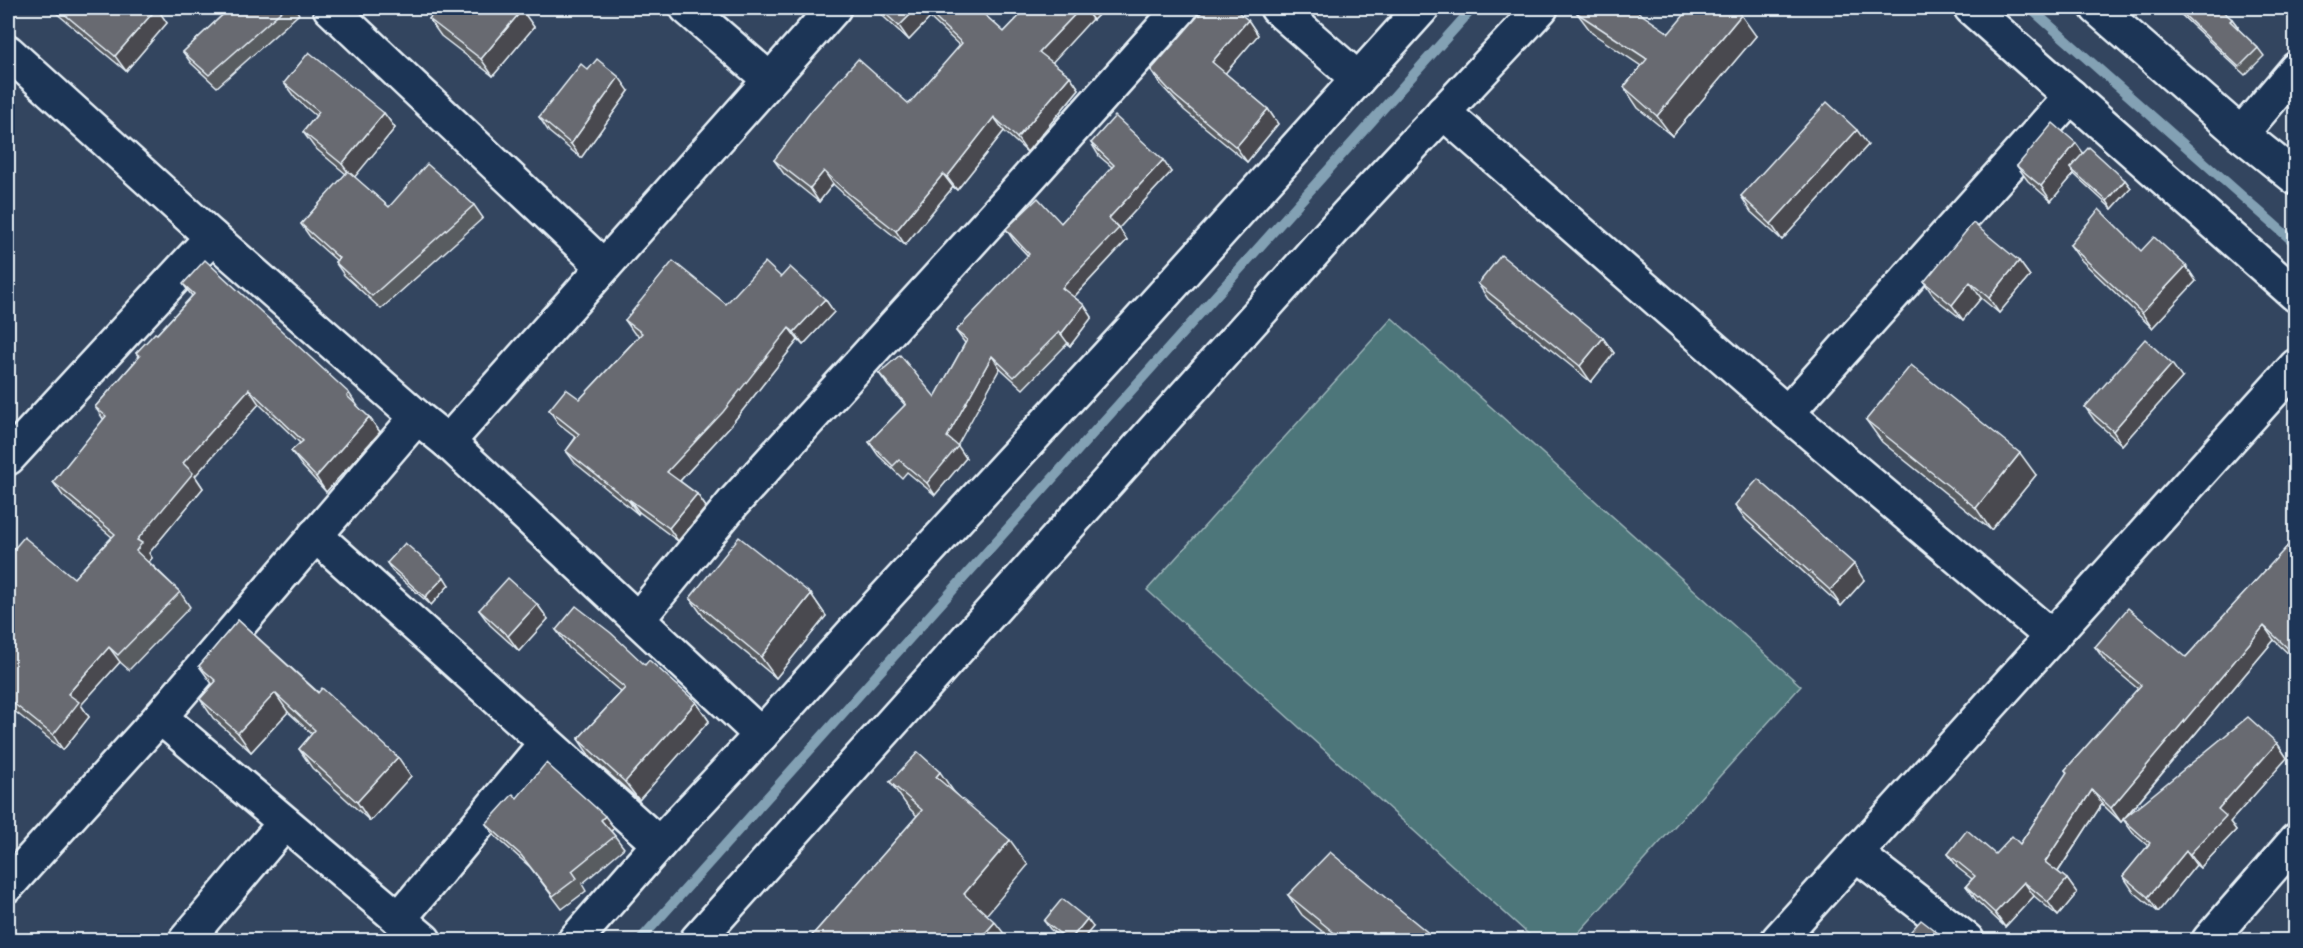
<svg xmlns="http://www.w3.org/2000/svg" width="2303" height="948" font-family="Kalam,sans-serif">
  <style>
    .green { fill: #4e767a; stroke: #9bb4b9; stroke-width: 1.5 }
    .lines { fill: none; stroke-linecap: round; stroke-linejoin: round }
    .stream { stroke: #83a1b4; stroke-width: 10 }
    .minor-casing { stroke: #e8f1f8; stroke-width: 38 }
    .minor { stroke: #1d3557; stroke-width: 33 }
    .wall { fill: #595b61; stroke: #e8f1f8; stroke-width: 1.5 }
    .shaded-wall { fill: #484a4f; stroke: #e8f1f8; stroke-width: 1.5 }
    .building { fill: #676a71; stroke: #e8f1f8; stroke-width: 1.5 }
  </style>
  <rect width="100%" height="100%" fill="#33455f"/>
  <filter id="ink" filterUnits="userSpaceOnUse"><feTurbulence type="fractalNoise" baseFrequency=".0167" numOctaves="2"/><feDisplacementMap in="SourceGraphic" scale="12" xChannelSelector="R" yChannelSelector="G"/><feConvolveMatrix kernelMatrix="1 2 1 2 8 2 1 2 1" color-interpolation-filters="sRGB"/></filter>
  <g filter="url(#ink)">
    <!-- green -->
    <path class="green" d="M 1392,318 L 1801,686 L 1572,940 L 1535,940 L 1147,590 Z"/>
    <g class="lines">
      <!-- stream -->
      <g class="stream">
        <path d="M 2030,8 L 2296,244"/>
        <path d="M 640,940 L 1473,8"/>
      </g>
      <!-- minor casing -->
      <g class="minor-casing">
        <g id="minor">
          <path d="M 330,8 L 603,266"/>
          <path d="M 687,8 L 769,79"/>
          <path d="M 1277,8 L 1358,79"/>
          <path d="M 1971,8 L 2296,295"/>
          <path d="M 2097,8 L 2241,134 L 2296,178"/>
          <path d="M 8,52 L 212,237 L 417,417 L 448,442 L 761,735"/>
          <path d="M 1443,112 L 1787,413 L 2052,637"/>
          <path d="M 2241,134 L 2296,69"/>
          <path d="M 1787,413 L 2071,96"/>
          <path d="M 448,442 L 834,8"/>
          <path d="M 8,458 L 212,237"/>
          <path d="M 315,535 L 659,844"/>
          <path d="M 638,619 L 734,502 L 1007,202 L 1181,8"/>
          <path d="M 160,717 L 424,940"/>
          <path d="M 1856,854 L 1967,940"/>
          <path d="M 8,885 L 160,717 L 417,417"/>
          <path d="M 399,919 L 545,744"/>
          <path d="M 186,940 L 284,824"/>
          <path d="M 575,940 L 659,844 L 761,735 L 867,617 L 1137,324 L 1422,8"/>
          <path d="M 697,940 L 1347,215 L 1541,8"/>
          <path d="M 1778,940 L 2296,366"/>
          <path d="M 2209,940 L 2296,840"/>
        </g>
      </g>
      <!-- minor -->
      <use href="#minor" class="minor"/>
    </g>
    <!-- wall -->
    <g class="wall">
      <path d="M 52,8 L 156,8 L 167,23 L 126,71 L 55,12 Z"/>
      <path d="M 230,8 L 295,8 L 299,14 L 217,87 L 191,63 L 183,52 Z"/>
      <path d="M 428,8 L 520,8 L 534,27 L 493,76 L 441,36 L 429,19 L 434,13 Z"/>
      <path d="M 874,8 L 977,8 L 1004,32 L 1027,8 L 1105,8 L 1093,20 L 1092,19 L 1052,62 L 1070,76 L 1079,89 L 1027,152 L 1004,131 L 957,190 L 953,187 L 905,245 L 858,207 L 833,184 L 819,202 L 784,174 L 774,160 L 909,104 L 960,46 L 930,18 L 909,40 Z"/>
      <path d="M 2174,8 L 2219,8 L 2232,19 L 2238,27 L 2237,28 L 2258,48 L 2264,56 L 2245,75 Z"/>
      <path d="M 1577,13 L 1669,33 L 1756,36 L 1672,136 L 1638,108 L 1624,87 L 1641,66 L 1592,33 Z"/>
      <path d="M 1248,20 L 1258,35 L 1225,73 L 1268,109 L 1278,124 L 1247,162 L 1184,110 L 1161,85 L 1151,70 Z"/>
      <path d="M 284,83 L 384,113 L 395,128 L 354,177 L 389,207 L 474,205 L 483,218 L 381,309 L 344,275 L 335,262 L 337,261 L 310,237 L 301,224 L 346,174 L 314,147 L 303,132 L 316,116 L 295,98 Z"/>
      <path d="M 629,91 L 581,158 L 549,132 L 539,117 Z"/>
      <path d="M 1091,143 L 1171,172 L 1119,228 L 1127,240 L 1074,297 L 1084,305 L 1092,317 L 1070,346 L 1067,344 L 1023,389 L 1000,368 L 957,445 L 966,458 L 935,495 L 907,472 L 902,478 L 878,455 L 869,442 L 905,405 L 888,386 L 879,373 L 935,397 L 965,343 L 956,331 L 1028,256 L 1014,241 L 1006,229 L 1061,223 L 1112,167 L 1099,156 Z"/>
      <path d="M 1868,145 L 1782,240 L 1751,212 L 1741,196 Z"/>
      <path d="M 2083,153 L 2125,180 L 2131,188 L 2112,209 L 2074,174 L 2051,201 L 2028,181 L 2017,166 Z"/>
      <path d="M 2070,245 L 2141,251 L 2186,266 L 2196,281 L 2152,328 L 2080,259 Z"/>
      <path d="M 2019,261 L 2030,276 L 1999,313 L 1981,298 L 1963,320 L 1935,298 L 1924,282 Z"/>
      <path d="M 781,277 L 825,299 L 834,312 L 803,345 L 798,340 L 731,425 L 680,481 L 697,494 L 706,507 L 678,541 L 639,512 L 638,514 L 575,463 L 566,451 L 576,437 L 558,423 L 549,410 L 580,399 L 639,336 L 634,333 L 625,320 L 726,304 Z"/>
      <path d="M 183,284 L 349,393 L 359,408 L 369,417 L 380,432 L 326,492 L 302,466 L 291,451 L 300,443 L 259,404 L 195,476 L 203,488 L 149,553 L 152,558 L 149,562 L 180,592 L 190,607 L 129,670 L 120,662 L 81,705 L 89,717 L 63,750 L 8,706 L 8,556 L 74,578 L 112,537 L 63,496 L 53,482 L 104,420 L 95,407 L 139,357 L 136,353 L 157,334 L 192,296 Z"/>
      <path d="M 1478,284 L 1603,338 L 1614,353 L 1591,382 L 1488,299 Z"/>
      <path d="M 2182,378 L 2122,445 L 2095,421 L 2085,407 Z"/>
      <path d="M 1866,420 L 2036,475 L 1991,530 L 1882,442 Z"/>
      <path d="M 1735,505 L 1864,580 L 1841,606 L 1746,520 Z"/>
      <path d="M 2295,538 L 2295,660 L 2274,640 L 2125,818 L 2277,743 L 2287,758 L 2230,822 L 2236,830 L 2200,868 L 2196,865 L 2158,912 L 2133,891 L 2123,876 L 2148,846 L 2133,833 L 2123,819 L 2121,822 L 2102,804 L 2058,872 L 2067,879 L 2077,893 L 2058,916 L 2034,896 L 2005,927 L 1976,900 L 1966,886 L 1972,879 L 1958,868 L 1948,854 L 1995,854 L 2020,844 L 2067,773 L 2065,770 L 2138,689 L 2105,661 L 2095,647 L 2186,657 Z"/>
      <path d="M 387,563 L 449,585 L 431,605 L 392,571 Z"/>
      <path d="M 811,594 L 826,616 L 776,678 L 705,619 L 690,598 Z"/>
      <path d="M 537,604 L 548,619 L 519,651 L 490,625 L 479,610 Z"/>
      <path d="M 238,620 L 411,776 L 370,821 L 312,768 L 299,749 L 312,734 L 288,712 L 251,752 L 213,718 L 200,699 L 213,685 L 199,666 Z"/>
      <path d="M 556,630 L 645,665 L 696,702 L 709,721 L 639,800 L 591,758 L 578,739 L 621,692 L 569,648 Z"/>
      <path d="M 890,782 L 953,791 L 1028,865 L 808,940 L 917,816 L 908,807 Z"/>
      <path d="M 486,824 L 614,828 L 611,831 L 624,848 L 582,884 L 586,891 L 562,909 L 530,867 L 495,836 Z"/>
      <path d="M 1288,895 L 1437,940 L 1333,940 L 1302,915 Z"/>
      <path d="M 1044,921 L 1093,927 L 1082,940 L 1063,940 L 1050,929 Z"/>
    </g>
    <!-- shaded-wall -->
    <g class="shaded-wall">
      <path d="M 157,8 L 167,23 L 126,71 L 115,56 Z"/>
      <path d="M 917,8 L 923,8 L 930,18 L 909,40 L 899,26 Z"/>
      <path d="M 1081,8 L 1084,8 L 1092,19 L 1049,66 L 1039,52 Z"/>
      <path d="M 1084,8 L 1105,8 L 1093,20 Z"/>
      <path d="M 522,10 L 534,27 L 493,76 L 481,59 Z"/>
      <path d="M 1741,15 L 1756,36 L 1672,136 L 1657,116 Z"/>
      <path d="M 2232,19 L 2238,27 L 2236,29 L 2230,21 Z"/>
      <path d="M 1248,20 L 1258,35 L 1222,77 L 1212,62 Z"/>
      <path d="M 1070,76 L 1079,89 L 1027,152 L 1017,138 Z"/>
      <path d="M 619,77 L 629,91 L 581,158 L 571,144 Z"/>
      <path d="M 1268,109 L 1278,124 L 1247,162 L 1236,147 Z"/>
      <path d="M 384,113 L 395,128 L 353,179 L 342,164 Z"/>
      <path d="M 994,117 L 1004,131 L 957,190 L 947,177 Z"/>
      <path d="M 1857,130 L 1868,145 L 1782,240 L 1771,224 Z"/>
      <path d="M 2076,143 L 2087,158 L 2070,168 L 2074,174 L 2051,201 L 2041,186 Z"/>
      <path d="M 1163,160 L 1171,172 L 1119,228 L 1127,240 L 1071,300 L 1062,288 L 1109,218 Z"/>
      <path d="M 824,171 L 833,184 L 819,202 L 810,188 Z"/>
      <path d="M 943,174 L 953,187 L 905,245 L 896,231 Z"/>
      <path d="M 2125,180 L 2131,188 L 2112,209 L 2107,201 Z"/>
      <path d="M 2019,261 L 2030,276 L 1999,313 L 1989,298 Z"/>
      <path d="M 2186,266 L 2196,281 L 2152,328 L 2142,313 Z"/>
      <path d="M 1970,282 L 1981,298 L 1963,320 L 1952,305 Z"/>
      <path d="M 825,299 L 834,312 L 803,345 L 794,332 Z"/>
      <path d="M 1084,305 L 1092,317 L 1070,346 L 1061,334 Z"/>
      <path d="M 789,328 L 798,340 L 731,425 L 676,485 L 667,472 Z"/>
      <path d="M 1603,338 L 1614,353 L 1591,382 L 1580,366 Z"/>
      <path d="M 992,356 L 1000,368 L 956,448 L 958,446 L 966,458 L 935,495 L 927,483 L 947,437 Z"/>
      <path d="M 2172,364 L 2182,378 L 2122,445 L 2113,431 Z"/>
      <path d="M 249,389 L 259,404 L 195,476 L 203,488 L 149,553 L 152,558 L 146,565 L 136,551 L 137,540 L 183,463 Z"/>
      <path d="M 369,417 L 380,432 L 326,492 L 316,477 Z"/>
      <path d="M 2020,453 L 2036,475 L 1991,530 L 1976,508 Z"/>
      <path d="M 697,494 L 706,507 L 678,541 L 669,528 Z"/>
      <path d="M 630,500 L 639,512 L 638,514 L 629,501 Z"/>
      <path d="M 1854,564 L 1864,580 L 1841,606 L 1830,590 Z"/>
      <path d="M 444,577 L 449,585 L 431,605 L 425,597 Z"/>
      <path d="M 811,594 L 826,616 L 776,678 L 761,657 Z"/>
      <path d="M 537,604 L 548,619 L 519,651 L 508,636 Z"/>
      <path d="M 2264,626 L 2274,640 L 2121,822 L 2111,808 Z"/>
      <path d="M 109,647 L 120,662 L 81,705 L 89,717 L 63,750 L 53,735 L 68,694 Z"/>
      <path d="M 275,693 L 288,712 L 251,752 L 238,733 Z"/>
      <path d="M 696,702 L 709,721 L 639,800 L 625,782 Z"/>
      <path d="M 2277,743 L 2287,758 L 2230,822 L 2236,830 L 2200,868 L 2190,854 L 2218,809 Z"/>
      <path d="M 398,757 L 411,776 L 370,821 L 357,802 Z"/>
      <path d="M 940,772 L 958,798 L 936,777 Z"/>
      <path d="M 2092,790 L 2102,804 L 2055,876 L 2045,862 Z"/>
      <path d="M 605,816 L 614,828 L 610,832 L 601,820 Z"/>
      <path d="M 1010,840 L 1028,865 L 982,920 L 964,894 Z"/>
      <path d="M 2186,851 L 2196,865 L 2158,912 L 2148,897 Z"/>
      <path d="M 2067,879 L 2077,893 L 2058,916 L 2048,902 Z"/>
      <path d="M 2024,882 L 2034,896 L 2005,927 L 1995,913 Z"/>
      <path d="M 1087,919 L 1093,927 L 1082,940 L 1070,940 Z"/>
      <path d="M 995,922 L 1009,940 L 979,940 Z"/>
    </g>
    <!-- building -->
    <g class="building">
      <path d="M 57,8 L 157,8 L 115,56 Z"/>
      <path d="M 230,8 L 285,8 L 209,75 L 183,52 Z"/>
      <path d="M 437,8 L 520,8 L 522,10 L 481,59 L 429,19 L 438,8 Z"/>
      <path d="M 879,8 L 917,8 L 899,26 Z"/>
      <path d="M 924,8 L 977,8 L 1004,32 L 1027,8 L 1081,8 L 1039,52 L 1070,76 L 1017,138 L 994,117 L 947,177 L 943,174 L 896,231 L 849,194 L 824,171 L 810,188 L 774,160 L 812,110 L 858,59 L 909,104 L 962,43 Z"/>
      <path d="M 1205,8 L 1233,8 L 1248,20 L 1212,62 L 1268,109 L 1236,147 L 1174,95 L 1151,70 Z"/>
      <path d="M 1581,8 L 1632,8 L 1669,33 L 1690,8 L 1732,8 L 1741,15 L 1657,116 L 1624,87 L 1647,59 L 1577,13 Z"/>
      <path d="M 2177,8 L 2219,8 L 2232,19 L 2230,21 L 2258,48 L 2239,67 Z"/>
      <path d="M 309,52 L 384,113 L 342,164 L 303,132 L 319,112 L 284,83 Z"/>
      <path d="M 597,59 L 619,77 L 571,144 L 539,117 L 581,64 L 588,70 Z"/>
      <path d="M 1827,102 L 1857,130 L 1771,224 L 1741,196 Z"/>
      <path d="M 1115,116 L 1163,160 L 1109,218 L 1119,228 L 1062,288 L 1084,305 L 1061,334 L 1059,332 L 1014,377 L 992,356 L 947,437 L 958,446 L 927,483 L 899,460 L 893,466 L 869,442 L 906,404 L 879,373 L 900,355 L 935,397 L 967,340 L 956,331 L 1029,254 L 1006,229 L 1038,198 L 1061,223 L 1114,165 L 1091,143 Z"/>
      <path d="M 2053,123 L 2076,143 L 2041,186 L 2017,166 Z"/>
      <path d="M 2089,147 L 2125,180 L 2107,201 L 2070,168 Z"/>
      <path d="M 427,164 L 474,205 L 372,296 L 335,262 L 339,258 L 301,224 L 348,171 L 389,207 Z"/>
      <path d="M 2099,209 L 2141,251 L 2154,237 L 2186,266 L 2142,313 L 2070,245 Z"/>
      <path d="M 1973,223 L 2019,261 L 1989,298 L 1970,282 L 1952,305 L 1924,282 Z"/>
      <path d="M 1501,255 L 1603,338 L 1580,366 L 1478,284 Z"/>
      <path d="M 205,260 L 349,393 L 347,396 L 369,417 L 316,477 L 291,451 L 303,441 L 249,389 L 183,463 L 193,473 L 137,540 L 142,543 L 136,551 L 180,592 L 118,655 L 109,647 L 68,694 L 79,702 L 53,735 L 8,699 L 8,556 L 24,537 L 74,578 L 115,534 L 53,482 L 106,416 L 95,407 L 140,356 L 136,353 L 155,333 L 157,334 L 194,294 L 183,284 Z"/>
      <path d="M 673,261 L 726,304 L 765,262 L 781,277 L 790,267 L 825,299 L 794,332 L 789,328 L 723,412 L 667,472 L 697,494 L 669,528 L 630,500 L 629,501 L 566,451 L 579,434 L 549,410 L 566,389 L 580,399 L 642,333 L 625,320 Z"/>
      <path d="M 2145,339 L 2172,364 L 2113,431 L 2085,407 Z"/>
      <path d="M 1911,365 L 2020,453 L 1976,508 L 1866,420 Z"/>
      <path d="M 1758,479 L 1854,564 L 1830,590 L 1735,505 Z"/>
      <path d="M 739,537 L 811,594 L 761,657 L 690,598 Z"/>
      <path d="M 2295,538 L 2295,655 L 2264,626 L 2111,808 L 2092,790 L 2045,862 L 2067,879 L 2048,902 L 2024,882 L 1995,913 L 1966,886 L 1975,876 L 1948,854 L 1967,830 L 1995,854 L 2012,836 L 2020,844 L 2067,772 L 2065,770 L 2141,685 L 2095,647 L 2128,608 L 2186,657 Z"/>
      <path d="M 405,543 L 444,577 L 425,597 L 387,563 Z"/>
      <path d="M 508,578 L 537,604 L 508,636 L 479,610 Z"/>
      <path d="M 576,606 L 611,633 L 645,665 L 649,660 L 696,702 L 625,782 L 578,739 L 625,688 L 556,630 Z"/>
      <path d="M 238,620 L 318,693 L 322,688 L 398,757 L 357,802 L 299,749 L 315,730 L 275,693 L 238,733 L 200,699 L 216,681 L 199,666 Z"/>
      <path d="M 2248,717 L 2277,743 L 2218,809 L 2226,816 L 2190,854 L 2186,851 L 2148,897 L 2123,876 L 2150,843 L 2123,819 Z"/>
      <path d="M 918,752 L 940,772 L 936,777 L 1010,840 L 964,894 L 995,922 L 979,940 L 808,940 L 922,810 L 890,782 Z"/>
      <path d="M 546,763 L 605,816 L 601,820 L 615,836 L 572,871 L 577,878 L 553,896 L 521,855 L 486,824 L 513,794 L 517,798 Z"/>
      <path d="M 1330,852 L 1437,940 L 1343,940 L 1288,895 Z"/>
      <path d="M 1062,899 L 1087,919 L 1070,940 L 1068,940 L 1044,921 Z"/>
      <path d="M 1921,920 L 1947,940 L 1903,940 Z"/>
    </g>
  </g>
  <!-- margin -->
  <rect width="2303" height="948" fill="none" stroke="#1d3557" stroke-width="30"/>
  <rect x="15" y="15" width="2273" height="918" fill="none" stroke="#e8f1f8" stroke-width="2" filter="url(#ink)"/>
</svg>
